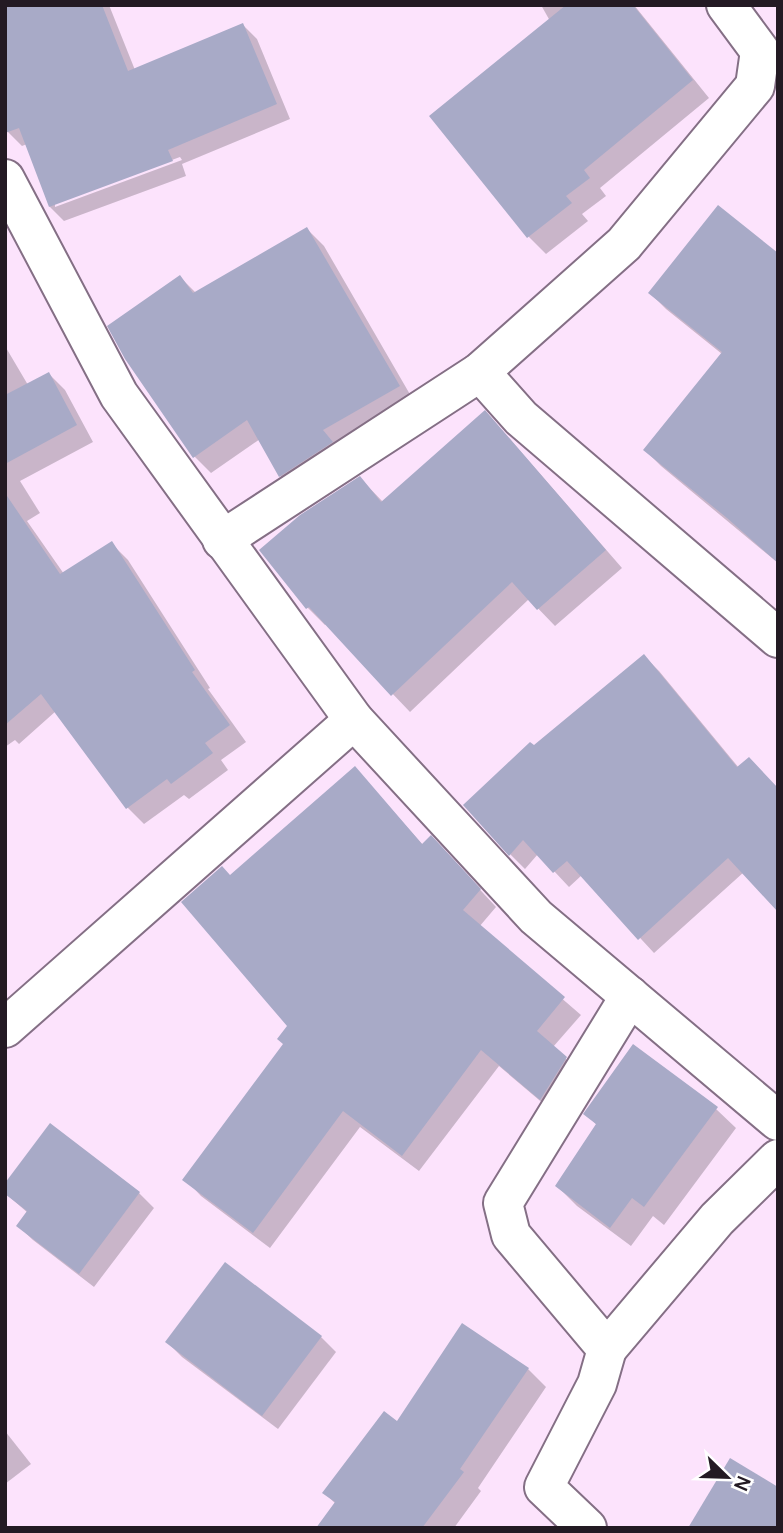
<svg xmlns="http://www.w3.org/2000/svg" width="783" height="1533" font-family="Manrope,sans-serif">
  <style>
    .shadow { fill: #0003; fill-rule: evenodd }
    .building { fill: #a8aac7 }
    .lines { fill: none; stroke-linecap: round; stroke-linejoin: round }
    .minor-casing { stroke: #846f85; stroke-width: 42 }
    .minor { stroke: #fff; stroke-width: 38 }
  </style>
  <rect width="100%" height="100%" fill="#fce3fc"/>
  <!-- shadow -->
  <g class="shadow">
    <path d="M 5,5 L 109,5 L 135,70 L 243,25 L 257,39 L 290,119 L 182,164 L 186,176 L 64,221 L 50,207 L 27,144 L 22,146 L 8,132 ZM 180,157 L 182,160 L 55,207 L 55,203 Z"/>
    <path d="M 541,5 L 634,5 L 709,98 L 600,188 L 606,196 L 582,214 L 588,221 L 546,254 L 529,237 L 432,116 L 550,21 Z"/>
    <path d="M 307,229 L 324,246 L 415,403 L 297,492 L 280,476 L 260,439 L 211,473 L 194,456 L 180,277 L 196,293 Z"/>
    <path d="M 778,255 L 778,563 L 661,466 L 645,450 L 722,354 L 666,309 L 650,293 Z"/>
    <path d="M 5,346 L 28,385 L 49,374 L 65,390 L 93,442 L 20,481 L 40,513 L 27,521 L 64,574 L 111,543 L 128,560 L 210,688 L 208,689 L 246,742 L 221,760 L 228,770 L 189,799 L 184,795 L 144,824 L 128,808 L 56,711 L 19,744 L 15,740 L 5,747 Z"/>
    <path d="M 502,430 L 622,568 L 555,626 L 529,599 L 410,712 L 326,624 L 325,625 L 308,608 L 261,550 L 360,478 L 383,502 Z"/>
    <path d="M 644,656 L 659,671 L 739,768 L 744,872 L 654,953 L 582,875 L 569,887 L 538,854 L 525,869 L 510,854 L 534,747 Z"/>
    <path d="M 355,768 L 423,845 L 447,854 L 496,907 L 479,927 L 581,1015 L 553,1047 L 583,1075 L 558,1116 L 499,1066 L 419,1171 L 360,1127 L 270,1248 L 201,1196 L 185,1179 L 285,1044 L 289,1026 L 230,877 Z"/>
    <path d="M 716,1109 L 736,1128 L 664,1225 L 653,1216 L 631,1246 L 577,1206 L 557,1186 L 598,1126 L 586,1114 Z"/>
    <path d="M 50,1126 L 139,1193 L 154,1208 L 94,1287 L 33,1240 L 18,1226 L 28,1213 L 5,1193 Z"/>
    <path d="M 225,1264 L 321,1337 L 336,1352 L 278,1429 L 182,1357 L 167,1342 Z"/>
    <path d="M 528,1369 L 546,1387 L 478,1488 L 481,1491 L 454,1528 L 318,1528 L 336,1504 L 324,1493 L 397,1423 Z"/>
    <path d="M 5,1431 L 31,1464 L 5,1484 Z"/>
  </g>
  <!-- building -->
  <g class="building">
    <path d="M 5,5 L 102,5 L 128,71 L 243,23 L 277,104 L 168,150 L 173,161 L 49,207 L 19,128 L 5,133 Z"/>
    <path d="M 566,5 L 633,5 L 693,80 L 584,170 L 590,178 L 566,196 L 572,203 L 527,238 L 429,116 Z"/>
    <path d="M 718,205 L 778,253 L 778,563 L 727,518 L 643,450 L 722,352 L 648,293 Z"/>
    <path d="M 307,227 L 400,386 L 323,430 L 333,442 L 279,477 L 247,420 L 193,458 L 125,359 L 107,326 L 180,275 L 193,293 Z"/>
    <path d="M 49,372 L 77,425 L 5,464 L 5,395 Z"/>
    <path d="M 485,410 L 606,550 L 537,610 L 512,582 L 391,696 L 309,607 L 306,609 L 259,550 L 300,515 L 360,476 L 381,502 Z"/>
    <path d="M 5,493 L 60,574 L 112,541 L 195,670 L 192,672 L 230,725 L 205,743 L 213,753 L 171,784 L 167,779 L 126,809 L 41,694 L 5,725 Z"/>
    <path d="M 644,654 L 737,767 L 749,757 L 778,788 L 778,912 L 728,858 L 638,940 L 567,861 L 553,873 L 523,840 L 509,856 L 463,805 L 530,742 L 534,745 Z"/>
    <path d="M 355,766 L 422,844 L 431,835 L 481,889 L 463,910 L 565,997 L 537,1031 L 567,1057 L 540,1100 L 481,1050 L 402,1156 L 343,1111 L 253,1233 L 182,1180 L 283,1044 L 277,1039 L 287,1026 L 181,902 L 222,866 L 230,875 Z"/>
    <path d="M 633,1044 L 718,1107 L 644,1207 L 632,1198 L 610,1228 L 555,1186 L 596,1124 L 583,1114 Z"/>
    <path d="M 50,1123 L 140,1192 L 79,1274 L 16,1226 L 27,1211 L 5,1194 L 5,1183 Z"/>
    <path d="M 225,1262 L 322,1336 L 262,1416 L 165,1342 Z"/>
    <path d="M 462,1323 L 529,1368 L 460,1469 L 464,1472 L 422,1528 L 316,1528 L 335,1502 L 322,1493 L 384,1411 L 397,1421 Z"/>
    <path d="M 730,1458 L 778,1487 L 778,1528 L 688,1528 Z"/>
  </g>
  <g class="lines">
    <!-- minor casing -->
    <g class="minor-casing">
      <g id="minor">
        <path d="M 5,179 L 119,395 L 354,720 L 536,917 L 778,1121"/>
        <path d="M 480,372 L 521,418 L 778,638"/>
        <path d="M 222,540 L 480,372 L 624,244 L 755,86 L 760,51 L 726,5"/>
        <path d="M 5,1028 L 354,720"/>
        <path d="M 607,1349 L 717,1219 L 778,1159"/>
        <path d="M 587,1528 L 544,1487 L 597,1384 L 607,1349 L 511,1235 L 503,1203 L 630,996"/>
      </g>
    </g>
    <!-- minor -->
    <use href="#minor" class="minor"/>
  </g>
  <!-- border -->
  <rect width="783" height="1533" fill="none" stroke="#231a23" stroke-width="14"/>
  <!-- north arrow -->
  <g transform="translate(727 1477) rotate(113)" stroke="#ffffff" stroke-width="5" paint-order="stroke">
  <path d="M0-5L12 26L0 18L-12 26Z" fill="#231a23"/>
  <text y="-10" font-size="19" font-weight="bold" text-anchor="middle" fill="#231a23">N</text>
  </g>
</svg>
